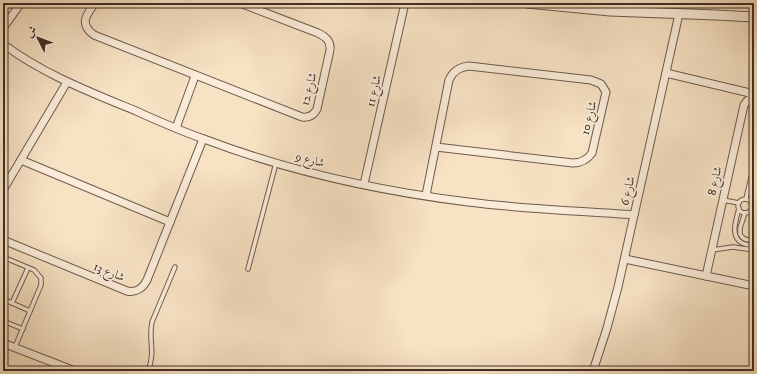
<svg xmlns="http://www.w3.org/2000/svg" width="757" height="374" font-family="'IM FELL DW Pica',Amiri,serif">
  <style>
    .lines { fill: none; stroke-linecap: round; stroke-linejoin: round }
    .service-casing { stroke: #6e5b4d; stroke-width: 5.5 }
    .minor-casing { stroke: #6e5b4d; stroke-width: 9 }
    .tertiary-casing { stroke: #6e5b4d; stroke-width: 11 }
    .service { stroke: #faecd9; stroke-width: 3.5 }
    .minor { stroke: #faecd9; stroke-width: 7 }
    .tertiary { stroke: #faecd9; stroke-width: 9 }
    .labels { text-anchor: middle; dominant-baseline: central; stroke-width: 3.5; stroke-linejoin: round; paint-order: stroke }
    .street-label { font-size: 12px; fill: #402e25; stroke: #faecd9 }
  </style>
  <rect width="100%" height="100%" fill="#f7e2c4"/>
  <filter id="stains"><feTurbulence type="fractalNoise" baseFrequency=".005" numOctaves="4"/><feColorMatrix values="0 0 0 0 .2 0 0 0 0 .09 0 0 0 0 .02 0 0 0 .5 -.17"/></filter>
  <radialGradient id="worn" r=".72"><stop offset=".6" stop-color="#630" stop-opacity="0"/><stop offset="1" stop-color="#630" stop-opacity=".3"/></radialGradient>
  <g class="lines">
    <!-- service casing -->
    <g class="service-casing">
      <g id="service">
        <path d="M 746,199 L 754,164"/>
        <circle cx="745" cy="206" r="7"/>
        <path d="M 723,200 L 739,203"/>
        <path d="M 739,208 C 737,218 729,236 742,243 C 746,245 749,246 754,244"/>
        <path d="M 745,213 L 740,228 L 740,234 C 743,240 748,241 754,239"/>
        <path d="M 712,250 L 733,247 L 754,250"/>
        <path d="M 3,257 L 34,270 L 41,278 L 41,285 L 15,347"/>
        <path d="M 248,269 L 276,163"/>
        <path d="M 3,299 L 30,311"/>
        <path d="M 12,303 L 28,268"/>
        <path d="M 3,321 L 23,329"/>
        <path d="M 149,368 L 157,371"/>
        <path d="M 148,371 C 156,351 148,341 152,322 L 175,267"/>
      </g>
    </g>
    <!-- minor casing -->
    <g class="minor-casing">
      <g id="minor">
        <path d="M 95,3 C 86,15 79,24 94,35 L 302,117 C 309,118 314,115 317,109 L 330,50 C 331,41 326,37 318,33 L 240,3"/>
        <path d="M 3,28 L 21,3"/>
        <path d="M 3,44 C 43,74 90,92 136,111 C 158,121 181,131 204,139 C 288,171 379,191 468,202 C 523,209 579,211 634,215"/>
        <path d="M 666,73 L 754,94"/>
        <path d="M 176,128 L 195,76"/>
        <path d="M 21,160 L 170,222"/>
        <path d="M 364,184 L 405,3"/>
        <path d="M 3,190 L 67,82"/>
        <path d="M 426,195 L 449,80 C 453,71 459,67 469,66 L 591,80 L 601,84 L 606,92 L 592,153 C 587,160 581,163 573,163 L 436,147"/>
        <path d="M 3,240 L 127,291 C 136,293 143,288 147,280 L 203,139"/>
        <path d="M 625,259 L 754,286"/>
        <path d="M 706,276 L 744,105 L 747,101 L 754,96"/>
        <path d="M 3,343 L 75,371"/>
        <path d="M 593,371 L 607,328 L 618,287 L 679,14"/>
      </g>
    </g>
    <!-- tertiary casing -->
    <g class="tertiary-casing">
      <path id="tertiary" d="M 527,3 L 610,11 L 716,15 L 754,17"/>
    </g>
    <!-- service -->
    <use href="#service" class="service"/>
    <!-- minor -->
    <use href="#minor" class="minor"/>
    <!-- tertiary -->
    <use href="#tertiary" class="tertiary"/>
  </g>
  <g class="labels">
    <!-- street labels -->
    <g class="street-label">
      <text transform="translate(309 89) rotate(-75)">شارع 12</text>
      <text transform="translate(374 91) rotate(-77)">شارع 11</text>
      <text transform="translate(589 118) rotate(-76)">شارع 10</text>
      <text transform="translate(310 160) rotate(14)">شارع 9</text>
      <text transform="translate(715 181) rotate(-77)">شارع 8</text>
      <text transform="translate(628 191) rotate(-77)">شارع 6</text>
      <text transform="translate(109 272) rotate(23)">شارع 13</text>
    </g>
  </g>
  <!-- margin -->
  <rect width="757" height="374" fill="none" stroke="#f7e2c4" stroke-width="16"/>
  <rect x="4" y="4" width="749" height="366" fill="none" stroke="#402e25" stroke-width="2"/>
  <rect x="8" y="8" width="741" height="358" fill="none" stroke="#402e25"/>
  <!-- north arrow -->
  <g transform="translate(38 38) rotate(312)" stroke="#faecd9" stroke-width="3" paint-order="stroke">
  <path d="M0-3L7 15L0 10L-7 15Z" fill="#402e25"/>
  <text y="-6" font-size="11" font-weight="bold" text-anchor="middle" fill="#402e25">ش</text>
  </g>
  <rect width="100%" height="100%" filter="url(#stains)"/>
  <rect width="100%" height="100%" fill="url(#worn)"/>
</svg>
